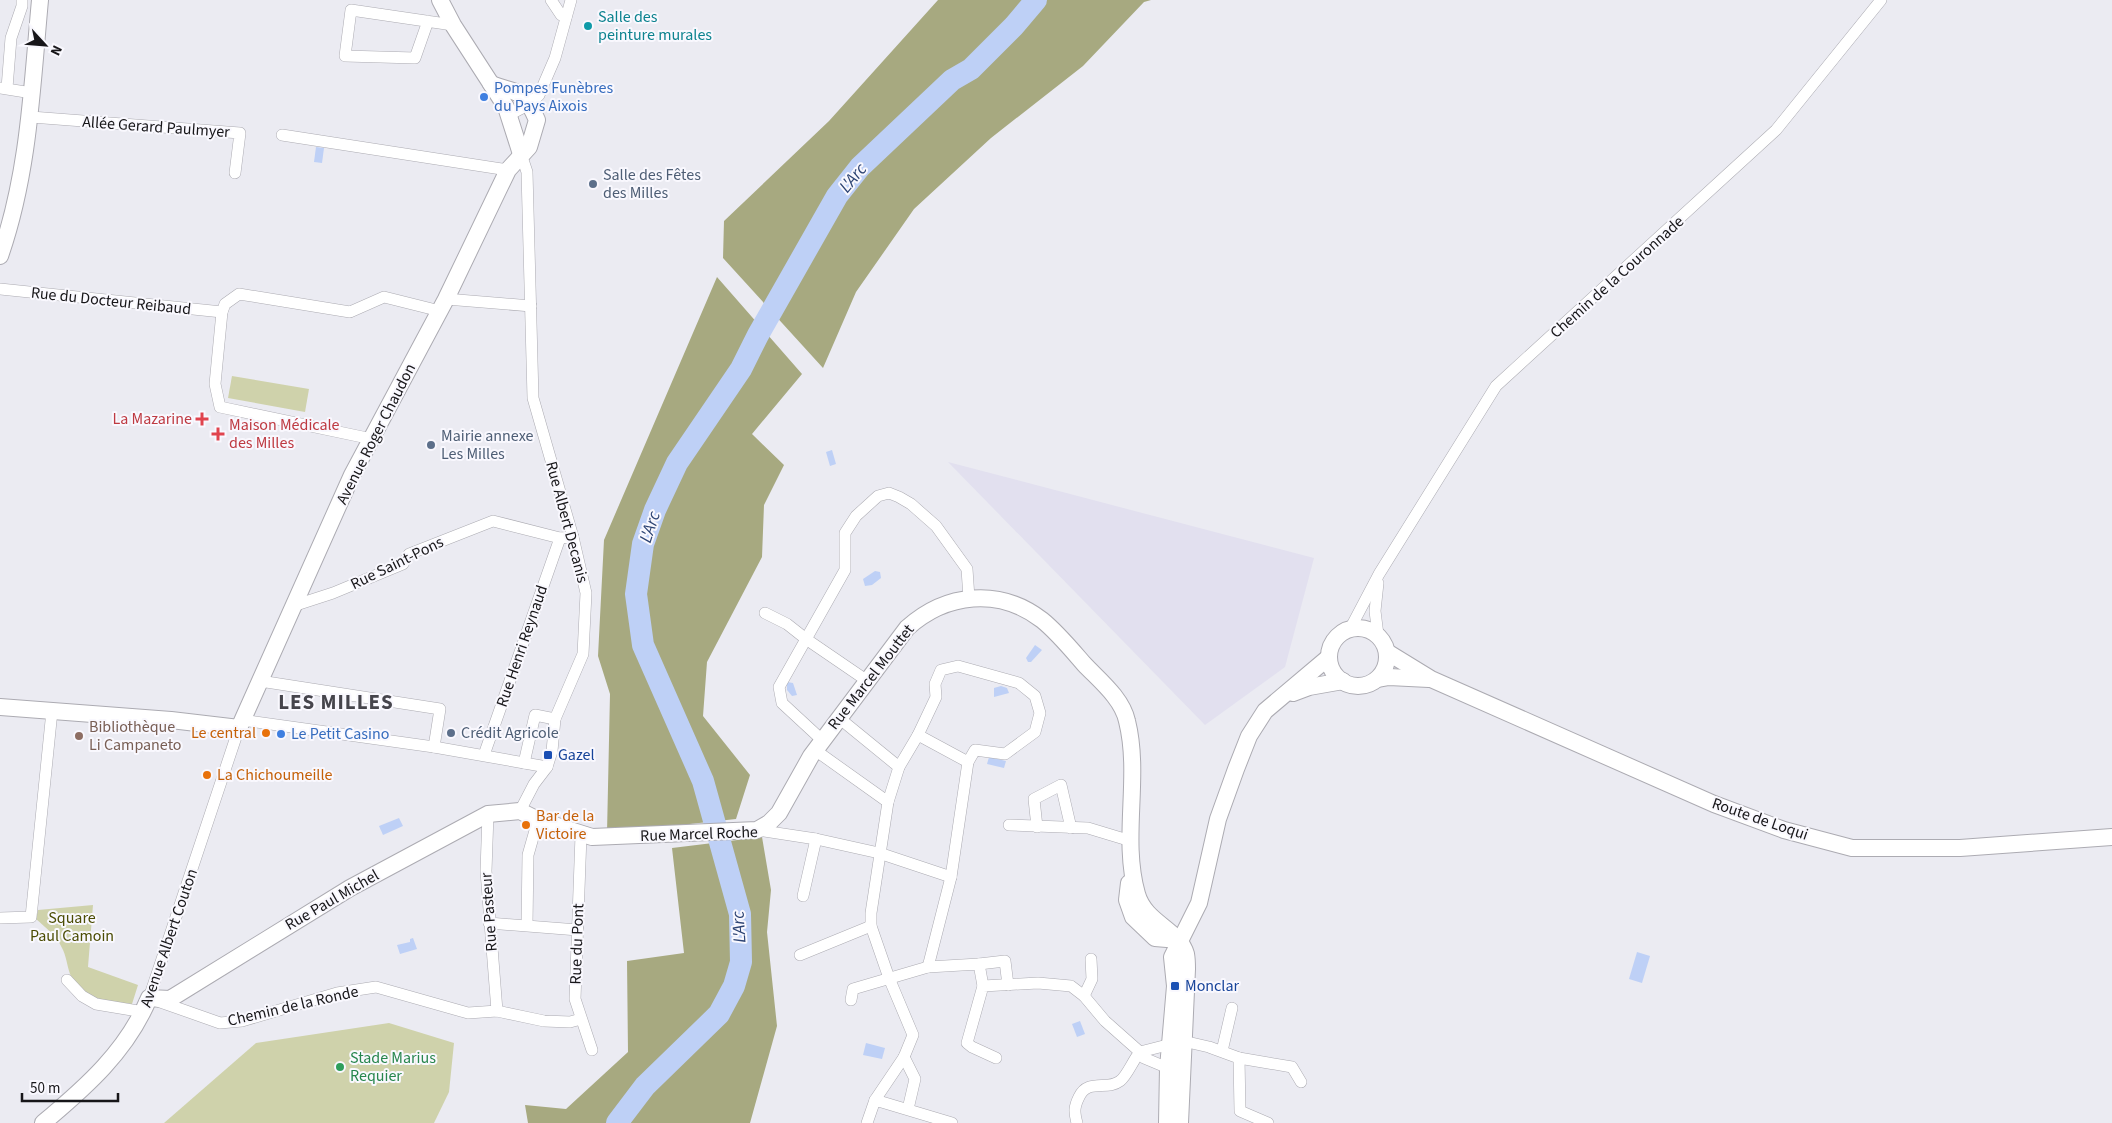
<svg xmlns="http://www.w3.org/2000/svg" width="2112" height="1123" font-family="'Source Sans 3',sans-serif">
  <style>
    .built { fill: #e2e0ef }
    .green { fill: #cfd2ab }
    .forest { fill: #a7a980 }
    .water { fill: #bed0f6 }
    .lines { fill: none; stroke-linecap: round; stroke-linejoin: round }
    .river { stroke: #bed0f6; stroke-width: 22 }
    .street-casing { stroke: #acabb2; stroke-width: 12 }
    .secondary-casing { stroke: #acabb2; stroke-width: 18 }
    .street { stroke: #fff; stroke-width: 11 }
    .secondary { stroke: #fff; stroke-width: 16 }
    .culture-dot { fill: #0f9aa8; stroke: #f9f8fe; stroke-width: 2 }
    .shop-dot { fill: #3f7fe0; stroke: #f9f8fe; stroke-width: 2 }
    .service-dot { fill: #5c6f8a; stroke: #f9f8fe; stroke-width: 2 }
    .health-dot { fill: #e0444e; stroke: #f9f8fe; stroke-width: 2 }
    .food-dot { fill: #e8710a; stroke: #f9f8fe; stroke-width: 2 }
    .education-dot { fill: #8d6e63; stroke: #f9f8fe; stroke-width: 2 }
    .transit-dot { fill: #1a4fb4; stroke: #f9f8fe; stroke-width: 2 }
    .leisure-dot { fill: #2e9e5b; stroke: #f9f8fe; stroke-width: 2 }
    .labels { text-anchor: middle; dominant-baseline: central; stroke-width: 4; stroke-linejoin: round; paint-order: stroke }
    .culture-label { font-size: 16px; fill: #0d838f; stroke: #f9f8fe; text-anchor: start }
    .shop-label { font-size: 16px; fill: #366cbe; stroke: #f9f8fe; text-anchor: start }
    .street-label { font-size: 16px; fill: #171619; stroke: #f9f8fe }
    .service-label { font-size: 16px; fill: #4e5e75; stroke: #f9f8fe; text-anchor: start }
    .health-label { font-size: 16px; fill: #be3a42; stroke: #f9f8fe; text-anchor: end }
    .education-label { font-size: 16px; fill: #785e54; stroke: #f9f8fe; text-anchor: start }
    .food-label { font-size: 16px; fill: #c56008; stroke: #f9f8fe; text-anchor: start }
    .transit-label { font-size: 16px; fill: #164399; stroke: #f9f8fe; text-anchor: start }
    .park-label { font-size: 16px; fill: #4b4c03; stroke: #f9f8fe }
    .leisure-label { font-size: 16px; fill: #27864d; stroke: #f9f8fe; text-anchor: start }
    .water-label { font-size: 18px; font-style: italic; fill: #2d4474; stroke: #f9f8fe }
    .district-label { font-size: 21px; font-weight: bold; letter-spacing: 1px; fill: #46454c; stroke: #f9f8fe }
  </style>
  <rect width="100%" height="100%" fill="#ebebf2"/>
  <!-- built -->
  <path class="built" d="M 948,462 L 1314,558 L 1285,667 L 1205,725 Z"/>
  <!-- green -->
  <g class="green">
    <path d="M 232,376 L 309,389 L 305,412 L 228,398 Z"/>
    <path d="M 93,905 L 88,967 L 138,985 L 132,1004 C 108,1002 80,999 70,974 C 67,965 66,955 62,948 C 57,936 46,928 36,919 L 38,910 Z"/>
    <path d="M 389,1023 L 454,1043 L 449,1092 L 434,1123 L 164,1123 L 256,1043 Z"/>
  </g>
  <!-- forest -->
  <g class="forest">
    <path d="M 938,0 L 1151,0 L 1144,2 L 1083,66 L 991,138 L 914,209 L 856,292 L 823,368 L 723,258 L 724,221 L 829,121 Z"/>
    <path d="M 717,277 L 802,374 L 752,434 L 784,465 L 764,505 L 762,557 L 707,662 L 703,716 L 750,775 L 736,819 L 607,833 L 610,694 L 598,656 L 604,540 Z"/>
    <path d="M 762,837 L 771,890 L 767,932 L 777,1026 L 750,1123 L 528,1123 L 525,1105 L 566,1109 L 628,1052 L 627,961 L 684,953 L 672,848 Z"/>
  </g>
  <!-- water -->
  <g class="water">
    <path d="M 316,147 L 324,148 L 322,163 L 314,162 Z"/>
    <path d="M 832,450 L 836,464 L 830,466 L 826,452 Z"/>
    <path d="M 875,571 L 880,572 L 881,578 L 872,585 L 865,586 L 863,579 Z"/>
    <path d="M 1035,645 L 1042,650 L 1031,662 L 1028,662 L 1026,658 Z"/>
    <path d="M 787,682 L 793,683 L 797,695 L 792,696 L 787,690 Z"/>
    <path d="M 1001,686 L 1007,688 L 1009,693 L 994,697 L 994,688 Z"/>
    <path d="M 989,757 L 1006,761 L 1004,768 L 987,764 Z"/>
    <path d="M 399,818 L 403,826 L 383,835 L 379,826 Z"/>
    <path d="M 413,938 L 417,949 L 400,954 L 397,945 L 410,942 L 410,939 Z"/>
    <path d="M 1637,952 L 1650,956 L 1642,983 L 1629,979 Z"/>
    <path d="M 1080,1021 L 1085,1034 L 1077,1037 L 1072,1024 Z"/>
    <path d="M 866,1043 L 885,1048 L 882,1059 L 863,1055 Z"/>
  </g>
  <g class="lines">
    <!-- river -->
    <path class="river" d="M 617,1123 L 645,1086 L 719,1014 L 734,986 L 741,962 L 740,914 L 703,781 L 643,645 L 636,594 L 643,544 L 655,510 L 677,463 L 741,369 L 758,335 L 837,196 L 860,167 L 952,80 L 971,69 L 1014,26 L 1036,0"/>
    <!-- street casing -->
    <g class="street-casing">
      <g id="street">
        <path d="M 551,0 L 561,15 L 566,17"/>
        <path d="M 428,21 L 415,58 L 345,56 L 351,10 L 453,25"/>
        <path d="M 0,88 L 32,93"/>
        <path d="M 7,88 L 11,38 L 22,6 L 22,0"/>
        <path d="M 509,115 L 530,104 L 539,95 L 555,58 L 571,0"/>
        <path d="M 31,117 L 240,133 L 235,173"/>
        <path d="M 282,135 L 508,170"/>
        <path d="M 0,289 L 222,312"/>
        <path d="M 446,299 L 531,306"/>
        <path d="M 372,439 L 220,407 L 215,384 L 222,312 L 225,304 L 239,294 L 350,312 L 384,297 L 440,311"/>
        <path d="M 1378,583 L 1375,611 L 1378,635"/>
        <path d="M 293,606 L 333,593 L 403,564 L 409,554 L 493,521 L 560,538 L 573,537"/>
        <path d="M 765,613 L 787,624 L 806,639 L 866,680"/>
        <path d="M 1350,629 L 1379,574 L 1496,386 L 1776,130 L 1881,0"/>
        <path d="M 260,681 L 440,709 L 434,747"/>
        <path d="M 839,718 L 899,767"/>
        <path d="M 242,720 L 434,747 L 547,767"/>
        <path d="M 239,728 L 149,998 L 220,1023 L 242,1021 L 337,993 L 376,987 L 468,1013 L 497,1011 L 544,1021 L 570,1022 L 581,1019"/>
        <path d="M 918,735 L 968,762"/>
        <path d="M 822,740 L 782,703 L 779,687 L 845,570 L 845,533 L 856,516 L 878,496 L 889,493 L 899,497 L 911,504 L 936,526 L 967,569 L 969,598"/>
        <path d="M 815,750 L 888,802"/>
        <path d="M 484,755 L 560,538"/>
        <path d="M 524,763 L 535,715 L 555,719"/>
        <path d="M 520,811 L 534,784 L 547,767 L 552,751 L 555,719 L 583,654 L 586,593 L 573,537 L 533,398 L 527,172 L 521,154"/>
        <path d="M 488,814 L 486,871 L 497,1011"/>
        <path d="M 1009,825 L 1088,828 L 1131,841"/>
        <path d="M 1037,827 L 1034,799 L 1061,785 L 1071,828"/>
        <path d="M 757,830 L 816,839 L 879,853 L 951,877"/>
        <path d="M 581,835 L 575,999 L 592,1050"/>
        <path d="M 803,896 L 816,839"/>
        <path d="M 0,918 L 31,917 L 52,711"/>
        <path d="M 489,923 L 578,930"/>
        <path d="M 527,925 L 528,855 L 538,820"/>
        <path d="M 800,955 L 871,926"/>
        <path d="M 979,964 L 1005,961 L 1008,985"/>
        <path d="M 67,980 L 82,996 L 96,1004 L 144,1012"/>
        <path d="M 1084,996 L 1092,979 L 1091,959"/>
        <path d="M 851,1000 L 853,989 L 928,967"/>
        <path d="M 1222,1051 L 1232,1008"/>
        <path d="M 904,1057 L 915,1079 L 908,1109"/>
        <path d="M 996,1058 L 972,1047 L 967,1043 L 983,986 L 1038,983 L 1071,986 L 1084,996 L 1105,1021 L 1140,1052 L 1183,1041 L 1209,1047 L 1239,1058 L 1240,1111 L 1268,1123"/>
        <path d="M 1239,1058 L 1292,1067 L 1301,1082"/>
        <path d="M 875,1100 L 904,1057 L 913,1035 L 889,978 L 871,926 L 871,913 L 888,802 L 899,767 L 918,735 L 936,697 L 935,684 L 941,670 L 958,666 L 1019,683 L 1035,696 L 1040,713 L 1035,732 L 1005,754 L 975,750 L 968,762 L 951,877 L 928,967 L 979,964 L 983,986"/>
        <path d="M 867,1123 L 875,1100 L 952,1123"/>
        <path d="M 1077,1123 C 1074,1112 1074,1107 1079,1097 C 1088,1078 1107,1091 1120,1081 C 1127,1076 1133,1060 1140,1052 L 1144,1058 L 1168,1068"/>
      </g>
    </g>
    <!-- secondary casing -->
    <g class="secondary-casing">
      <g id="secondary">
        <path d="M 440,0 L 453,25 L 506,107 L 521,154"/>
        <path d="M 0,256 C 29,173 32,86 40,0"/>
        <circle cx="1358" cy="657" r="29"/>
        <path d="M 1387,652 L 1431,679 L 1714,804 L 1784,830 L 1852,848 L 1960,848 L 2112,837"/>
        <path d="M 1378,679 L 1389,677 L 1429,679"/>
        <path d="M 1293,693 L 1309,687 L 1343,681"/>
        <path d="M 0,707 L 171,720 L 239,728 L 352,475 L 446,299 L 508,170 L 529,147 L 537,120 C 523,88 521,95 491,84"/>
        <path d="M 1129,883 L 1127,900 L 1133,917 L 1155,938 L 1179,940"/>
        <path d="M 43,1123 C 86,1087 127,1051 149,998 L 170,999 L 350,888 L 488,814 L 520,811 L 538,820 L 592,837 L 757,830 L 769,823 L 779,813 L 811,756 L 907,628 C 946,593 999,587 1042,620 C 1057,632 1071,649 1084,664 C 1099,680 1122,698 1127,721 C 1141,777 1121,838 1137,894 C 1145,923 1179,929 1186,954 C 1187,959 1187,964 1187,969 L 1180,1123"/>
        <path d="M 1167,1123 L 1168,1068 L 1175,986 L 1172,957 L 1199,903 L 1218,819 L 1236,769 L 1249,736 L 1265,711 L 1329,657"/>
      </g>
    </g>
    <!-- street -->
    <use href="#street" class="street"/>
    <!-- secondary -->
    <use href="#secondary" class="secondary"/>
  </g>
  <!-- markers -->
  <circle class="culture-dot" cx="588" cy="26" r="5"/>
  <g class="shop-dot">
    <circle cx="484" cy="97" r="5"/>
    <circle cx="281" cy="734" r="5"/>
  </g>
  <g class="service-dot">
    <circle cx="593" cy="184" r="5"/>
    <circle cx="431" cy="445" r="5"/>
    <circle cx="451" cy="733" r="5"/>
  </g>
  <g class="health-dot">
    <path d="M199.5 411.5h5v5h5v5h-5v5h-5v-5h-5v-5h5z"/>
    <path d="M215.5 426.5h5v5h5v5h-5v5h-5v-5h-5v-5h5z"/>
  </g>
  <g class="food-dot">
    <circle cx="266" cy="733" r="5"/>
    <circle cx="207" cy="775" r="5"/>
    <circle cx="526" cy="825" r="5"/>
  </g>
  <circle class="education-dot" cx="79" cy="736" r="5"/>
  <g class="transit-dot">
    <rect x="543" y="750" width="10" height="10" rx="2.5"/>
    <rect x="1170" y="981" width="10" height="10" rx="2.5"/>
  </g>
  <circle class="leisure-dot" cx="340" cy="1067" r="5"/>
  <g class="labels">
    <!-- culture labels -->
    <g class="culture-label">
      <text x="598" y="17">Salle des<tspan x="598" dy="18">peinture murales</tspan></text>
    </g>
    <!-- shop labels -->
    <g class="shop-label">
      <text x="494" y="88">Pompes Funèbres<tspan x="494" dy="18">du Pays Aixois</tspan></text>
      <text x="291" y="734">Le Petit Casino</text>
    </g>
    <!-- street labels -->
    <g class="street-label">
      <text transform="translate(156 127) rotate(4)">Allée Gerard Paulmyer</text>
      <text transform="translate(1617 277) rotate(-42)">Chemin de la Couronnade</text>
      <text transform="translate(111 301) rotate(6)">Rue du Docteur Reibaud</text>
      <text transform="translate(376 434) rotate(-63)">Avenue Roger Chaudon</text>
      <text transform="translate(567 522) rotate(75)">Rue Albert Decanis</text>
      <text transform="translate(397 563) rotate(-26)">Rue Saint-Pons</text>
      <text transform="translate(522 646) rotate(-71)">Rue Henri Reynaud</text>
      <text transform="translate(871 677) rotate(-52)">Rue Marcel Mouttet</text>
      <text transform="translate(1760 819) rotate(19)">Route de Loqui</text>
      <text transform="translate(699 834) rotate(-2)">Rue Marcel Roche</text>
      <text transform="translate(332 900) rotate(-30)">Rue Paul Michel</text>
      <text transform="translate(489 912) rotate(-94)">Rue Pasteur</text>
      <text transform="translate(169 938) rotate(-71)">Avenue Albert Couton</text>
      <text transform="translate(577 944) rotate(-88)">Rue du Pont</text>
      <text transform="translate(293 1006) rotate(-13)">Chemin de la Ronde</text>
    </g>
    <!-- service labels -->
    <g class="service-label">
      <text x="603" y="175">Salle des Fêtes<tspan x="603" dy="18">des Milles</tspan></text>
      <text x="441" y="436">Mairie annexe<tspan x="441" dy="18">Les Milles</tspan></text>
      <text x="461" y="733">Crédit Agricole</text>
    </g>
    <!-- health labels -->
    <g class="health-label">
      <text x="192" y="419">La Mazarine</text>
      <text x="229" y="425" text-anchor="start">Maison Médicale<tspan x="229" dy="18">des Milles</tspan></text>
    </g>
    <!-- education labels -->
    <g class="education-label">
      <text x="89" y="727">Bibliothèque<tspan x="89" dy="18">Li Campaneto</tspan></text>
    </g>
    <!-- food labels -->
    <g class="food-label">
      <text x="256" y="733" text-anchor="end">Le central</text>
      <text x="217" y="775">La Chichoumeille</text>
      <text x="536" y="816">Bar de la<tspan x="536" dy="18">Victoire</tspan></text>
    </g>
    <!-- transit labels -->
    <g class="transit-label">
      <text x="558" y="755">Gazel</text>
      <text x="1185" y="986">Monclar</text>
    </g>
    <!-- park labels -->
    <g class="park-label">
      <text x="72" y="918">Square<tspan x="72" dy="18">Paul Camoin</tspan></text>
    </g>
    <!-- leisure labels -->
    <g class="leisure-label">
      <text x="350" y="1058">Stade Marius<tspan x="350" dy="18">Requier</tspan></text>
    </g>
    <!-- water labels -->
    <g class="water-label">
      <text transform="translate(853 178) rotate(-51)">L'Arc</text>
      <text transform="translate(650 527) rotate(-72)">L'Arc</text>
      <text transform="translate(739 927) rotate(-94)">L'Arc</text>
    </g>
    <!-- district labels -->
    <g class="district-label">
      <text x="336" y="702">LES MILLES</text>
    </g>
  </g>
  <!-- north arrow -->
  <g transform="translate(45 45) rotate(116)" stroke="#f9f8fe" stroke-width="4" paint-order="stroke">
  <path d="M0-4L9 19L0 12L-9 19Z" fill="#171619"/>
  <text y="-8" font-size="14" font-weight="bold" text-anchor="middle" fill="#171619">N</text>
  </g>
  <!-- scale -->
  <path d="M22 1093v8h96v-8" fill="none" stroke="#171619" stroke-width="2.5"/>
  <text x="30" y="1093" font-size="15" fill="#171619" stroke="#f9f8fe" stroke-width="4" paint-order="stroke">50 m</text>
</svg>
